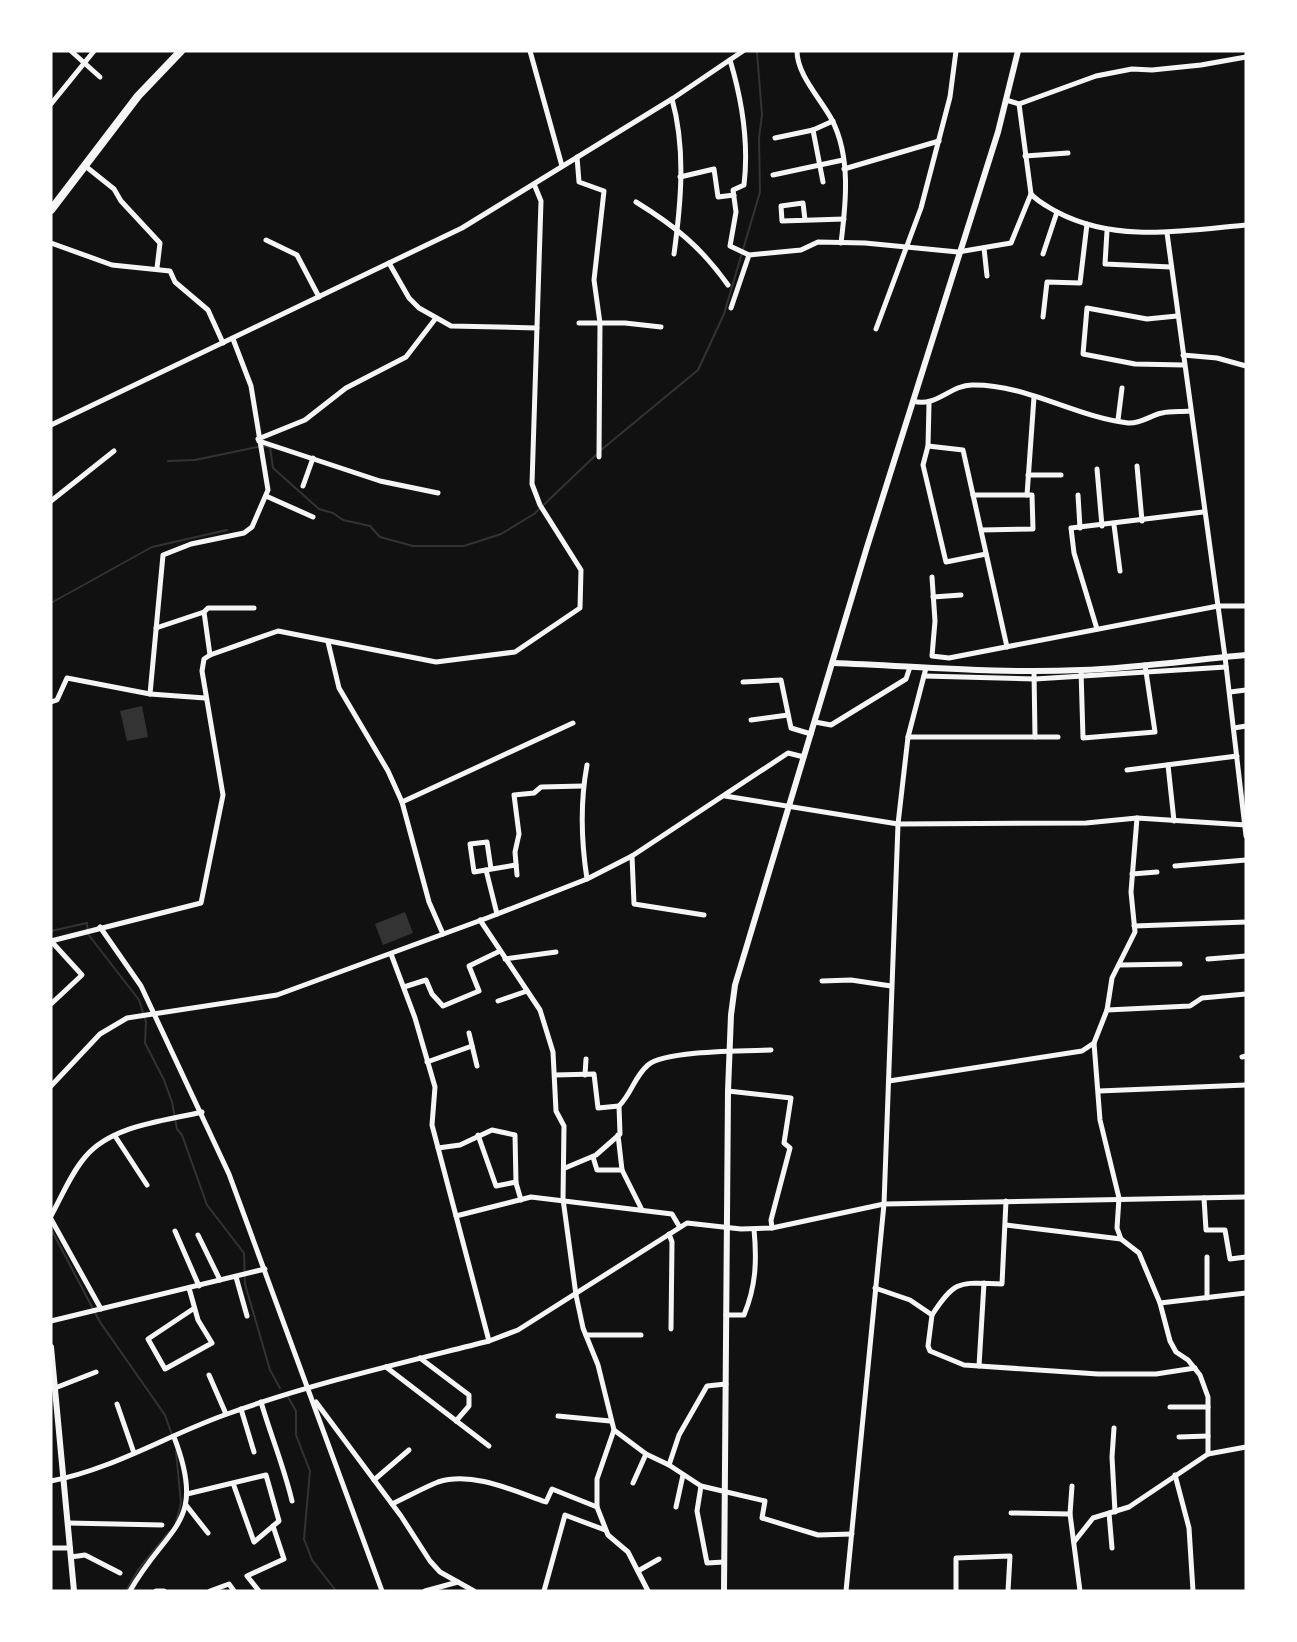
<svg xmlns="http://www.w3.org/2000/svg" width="1297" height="1642" font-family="'Varela Round',sans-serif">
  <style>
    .water { fill: #333 }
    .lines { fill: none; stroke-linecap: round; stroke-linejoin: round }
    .stream { stroke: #333; stroke-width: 2 }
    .minor { stroke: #f5f5f5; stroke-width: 5 }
    .tertiary { stroke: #f5f5f5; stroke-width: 6 }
    .trunk { stroke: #f5f5f5; stroke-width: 8 }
  </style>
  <rect width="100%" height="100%" fill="#111"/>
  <!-- water -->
  <g class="water">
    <path d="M 142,706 L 148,737 L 127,741 L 120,711 Z"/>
    <path d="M 405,912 L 413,933 L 383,945 L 375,924 Z"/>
  </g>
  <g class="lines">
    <!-- stream -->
    <g class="stream">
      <path d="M 601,450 L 698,370 L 724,314 L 760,192 L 759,138 L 762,115 L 757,52"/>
      <path d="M 168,461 L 195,460 L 262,446 L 270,447 L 273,468 L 319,509 L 333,513 L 343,520 L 370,526 L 380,537 L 413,546 L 464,546 L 501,534 L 534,514 L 597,454"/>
      <path d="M 51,603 L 152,547 L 227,530"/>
      <path d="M 51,931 L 87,923 L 88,934 L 139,1000 L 146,1022 L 145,1043 L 164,1080 L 172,1102 L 177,1129 L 182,1135 L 207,1205 L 244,1253 L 245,1284 L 270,1370 L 280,1388"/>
      <path d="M 51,1229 L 100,1322 L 165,1415 L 172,1435"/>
      <path d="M 288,1397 L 296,1411 L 296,1435 L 310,1471 L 304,1539 L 312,1560 L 336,1591"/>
      <path d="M 176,1451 L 181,1503 L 176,1522"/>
      <path d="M 126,1591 L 138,1570 L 169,1532"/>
    </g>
    <!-- minor -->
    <g class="minor">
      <path d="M 71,51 L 100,77"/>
      <path d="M 530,51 L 562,166"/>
      <path d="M 797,51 C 797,75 821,99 832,120 C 851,157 846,203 841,243"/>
      <path d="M 730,60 C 742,100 749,143 744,185 L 733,190 L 736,212 L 730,246 L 749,255"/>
      <path d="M 672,99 C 686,149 681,203 674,254"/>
      <path d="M 1006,100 L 1019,104 L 1096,76 L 1132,69 L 1152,70 L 1201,65 L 1246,57"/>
      <path d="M 51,104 L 94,51"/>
      <path d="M 1019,104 L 1031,194 C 1038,202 1047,206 1057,212 C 1116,243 1182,231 1246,225"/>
      <path d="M 813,130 L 823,182"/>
      <path d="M 775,138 L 813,130 L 833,121"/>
      <path d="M 1025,156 L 1068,153"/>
      <path d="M 577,157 L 579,182 L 604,191 L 594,280 L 600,323 L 599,457"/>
      <path d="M 84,165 L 114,189 L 121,201 L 160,243 L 157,268"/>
      <path d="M 844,169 L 939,141"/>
      <path d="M 773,175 L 843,160"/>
      <path d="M 680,177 L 714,169 L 718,197 L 734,195"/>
      <path d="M 636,202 C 675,226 701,247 728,285"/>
      <path d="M 805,220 L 803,203 L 781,206 L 782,221 L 844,219"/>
      <path d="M 1107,231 L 1105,264 L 1171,267"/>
      <path d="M 1167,233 L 1225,657 L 1246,836"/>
      <path d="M 266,240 L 297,255 L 319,297"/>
      <path d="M 51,243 L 112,265 L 170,271 L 175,282 L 208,310 L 223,343"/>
      <path d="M 984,248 L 987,276"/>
      <path d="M 1043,254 L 1057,212"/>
      <path d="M 389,263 L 409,298 L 419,308 L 451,326 L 537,328"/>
      <path d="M 731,308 L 749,255 L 801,250 L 818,242 L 865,243 L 958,252 L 1011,243 L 1031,194"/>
      <path d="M 1177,316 L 1147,319 L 1087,308 L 1083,354 L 1135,364 L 1184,365"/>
      <path d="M 1043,317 L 1047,282 L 1080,283 L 1087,224"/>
      <path d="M 579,323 L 625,323 L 661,327"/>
      <path d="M 876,329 L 921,208 L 950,97 L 956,51"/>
      <path d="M 1183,355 L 1217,358 L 1246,366"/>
      <path d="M 913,401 C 936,408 950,385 972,385 C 1026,384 1075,417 1128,423 C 1141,424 1151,415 1162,413 C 1171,411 1181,412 1190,411"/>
      <path d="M 929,404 L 928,446 L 923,465 L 946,562 L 986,554"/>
      <path d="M 1118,420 L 1122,388"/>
      <path d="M 51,425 L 462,228 L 672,99 L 743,51"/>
      <path d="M 258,439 L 305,420 L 346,388 L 406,357 L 436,318"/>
      <path d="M 259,441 L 380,481 L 438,493"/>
      <path d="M 928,446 L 963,450 L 1007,647"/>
      <path d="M 1137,466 L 1142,521"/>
      <path d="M 1097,469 L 1102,526"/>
      <path d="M 1028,475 L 1061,475"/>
      <path d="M 303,486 L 313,458"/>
      <path d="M 973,495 L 1032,495 L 1033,529 L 981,530"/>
      <path d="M 1027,495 L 1034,397"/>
      <path d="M 1078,495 L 1080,528"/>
      <path d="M 266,496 L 313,517"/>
      <path d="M 51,501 L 114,451"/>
      <path d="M 1114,525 L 1120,571"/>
      <path d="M 932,577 L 935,621 L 932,656 L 949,658 L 1218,606 L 1246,606"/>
      <path d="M 933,597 L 961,595"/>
      <path d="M 204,612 L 208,608 L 254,608"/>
      <path d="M 156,628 L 204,612 L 210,655"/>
      <path d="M 1097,629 L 1074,553 L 1071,528 L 1203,512"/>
      <path d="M 328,642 L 339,688 L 388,771 L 402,802 L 429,902 L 443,934"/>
      <path d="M 1081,670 L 1083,738 L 1155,732 L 1145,665"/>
      <path d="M 1034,671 L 1035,737"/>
      <path d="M 924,676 L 1035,679 L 1226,667"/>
      <path d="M 743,682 L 781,680 L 791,728 L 811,734"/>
      <path d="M 1230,692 L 1246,690"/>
      <path d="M 150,694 L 163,555 L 191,544 L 244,533 L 252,527 L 268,490 L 251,386 L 233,339"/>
      <path d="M 51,702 L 57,700 L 67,678 L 150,694 L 205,698"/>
      <path d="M 751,720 L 788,715"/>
      <path d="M 815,722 L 831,725 L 906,679 L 910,667"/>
      <path d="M 1234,728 L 1246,726"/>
      <path d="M 908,737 L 1058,737"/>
      <path d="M 1168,765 L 1174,821"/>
      <path d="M 1127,770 L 1237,756"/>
      <path d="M 725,796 L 898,824 L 1086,823 L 1137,818 L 1246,825"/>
      <path d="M 402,802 L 573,723"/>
      <path d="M 632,856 L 634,904 L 704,915"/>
      <path d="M 1175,866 L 1246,860"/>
      <path d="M 491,869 L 487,842 L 470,844 L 474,872 L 516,865"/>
      <path d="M 486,870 L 497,914"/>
      <path d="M 1132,874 L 1157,872"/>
      <path d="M 517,875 L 515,852 L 519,834 L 514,795 L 534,793 L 541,787 L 583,786"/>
      <path d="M 587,879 C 581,840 580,803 587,765"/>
      <path d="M 480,920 L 540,1010 L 553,1052 L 556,1111 L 564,1126 L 563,1199 L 576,1295 L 583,1328 L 598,1365 L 614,1430 L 646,1454 L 669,1465 L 701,1486 L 765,1501 L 762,1518 L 818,1535 L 852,1534"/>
      <path d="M 1134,926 L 1246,922"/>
      <path d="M 100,927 L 141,986 L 229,1174 L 382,1591"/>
      <path d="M 51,941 L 201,903 L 223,795 L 202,671 L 204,659 L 210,655 L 278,631 L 436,662 L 515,652 L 580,608 L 581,570 L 540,505 L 532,484 L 541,201 L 534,184"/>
      <path d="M 391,954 L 415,1018 L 435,1087 L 432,1125 L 489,1341"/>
      <path d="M 505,959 L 556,952"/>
      <path d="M 1208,959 L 1246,956"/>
      <path d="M 1119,965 L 1180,964"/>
      <path d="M 822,981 L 851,980 L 891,986"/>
      <path d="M 404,987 L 426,980 L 432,994 L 443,1006 L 479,991 L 469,966 L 500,951"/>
      <path d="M 498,1001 L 527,991"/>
      <path d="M 51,1004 L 82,975 L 51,941"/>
      <path d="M 1107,1010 L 1112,978 L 1135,932 L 1131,892 L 1137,818"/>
      <path d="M 469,1033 L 477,1066"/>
      <path d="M 1094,1043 L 1100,1120 L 1119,1198 L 1117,1228 L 1121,1239 L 1139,1253 L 1160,1303 L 1170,1341 L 1176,1352 L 1188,1360 L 1200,1375 L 1208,1397 L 1208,1454"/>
      <path d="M 1242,1057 L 1246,1056"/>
      <path d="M 427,1062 L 472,1046"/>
      <path d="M 555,1075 L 594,1074 L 598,1108 L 619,1106"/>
      <path d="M 585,1075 L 586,1059"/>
      <path d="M 889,1081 L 1082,1051 L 1094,1043 L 1107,1010 L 1190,1006 L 1202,998 L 1246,994"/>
      <path d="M 51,1086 L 100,1034 L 127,1018 L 277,995 L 487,918 L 587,879 L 632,856 L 788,753 L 804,757"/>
      <path d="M 728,1091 L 791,1098 L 784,1143 L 790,1148 L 771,1220 L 772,1228"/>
      <path d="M 1099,1091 L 1246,1085"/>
      <path d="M 478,1135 L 496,1186 L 516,1182"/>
      <path d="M 618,1135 L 622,1170 L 642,1210"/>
      <path d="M 115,1136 L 147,1185"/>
      <path d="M 438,1148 L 460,1145 L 492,1130 L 515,1135 L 516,1183 L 521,1200"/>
      <path d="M 593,1157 L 597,1170 L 622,1170"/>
      <path d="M 565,1168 L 596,1155 L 620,1134 L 619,1106 C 632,1093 634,1077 648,1065 C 665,1050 747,1051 771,1050"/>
      <path d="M 1204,1198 L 1206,1230 L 1225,1230 L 1230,1259 L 1246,1257"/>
      <path d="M 51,1216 C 62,1196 71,1173 86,1156 C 113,1125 165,1121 202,1112"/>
      <path d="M 456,1216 L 531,1197 L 672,1214 L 679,1226"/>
      <path d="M 51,1219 L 101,1309"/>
      <path d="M 1006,1225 L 1121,1239"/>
      <path d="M 175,1231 L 199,1286"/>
      <path d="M 669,1234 L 672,1242 L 671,1329"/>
      <path d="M 198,1235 L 220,1280"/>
      <path d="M 236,1277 L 247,1316"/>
      <path d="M 189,1288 L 198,1320 L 212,1343 L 165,1369 L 148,1339 L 193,1309"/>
      <path d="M 875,1288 L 910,1300 L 932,1315 L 928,1346 L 930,1351 L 964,1365 L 979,1366 L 1098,1374 L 1156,1374 L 1195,1368"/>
      <path d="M 1207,1298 L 1207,1257"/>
      <path d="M 1160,1303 L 1246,1293"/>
      <path d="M 726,1315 L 744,1315 C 756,1286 757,1261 754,1229"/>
      <path d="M 932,1315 C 956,1278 960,1283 1002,1284 L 1006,1201"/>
      <path d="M 51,1321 L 265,1269"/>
      <path d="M 586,1335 L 641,1335"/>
      <path d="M 420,1358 L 469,1395 L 469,1406 L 456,1421"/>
      <path d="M 979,1366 L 984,1283"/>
      <path d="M 386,1367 L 489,1446"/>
      <path d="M 209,1375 L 226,1414"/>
      <path d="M 55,1388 L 96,1372"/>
      <path d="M 261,1402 C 271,1436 284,1467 292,1501"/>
      <path d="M 316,1402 L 401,1516 L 430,1561 L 440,1572 L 474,1591"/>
      <path d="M 117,1404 L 134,1453"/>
      <path d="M 1170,1407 L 1208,1407"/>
      <path d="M 241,1409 L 254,1452"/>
      <path d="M 558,1416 L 610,1421"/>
      <path d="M 1114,1428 L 1112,1457 L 1115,1512"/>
      <path d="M 614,1430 L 597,1479 L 597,1507 L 608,1535 L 628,1552 L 648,1591"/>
      <path d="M 1179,1437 L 1208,1436"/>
      <path d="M 669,1465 L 679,1435 L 707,1386 L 726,1384"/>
      <path d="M 1175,1475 L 1189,1528 L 1193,1591"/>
      <path d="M 374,1480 L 409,1450"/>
      <path d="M 51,1481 C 114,1469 169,1434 230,1413 C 314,1383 402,1363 489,1341 L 518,1330 L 687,1223 L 741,1229 L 772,1228 L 884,1204 L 1246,1197"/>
      <path d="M 633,1483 L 646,1454"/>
      <path d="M 701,1486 L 697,1511 L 707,1563 L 724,1562"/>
      <path d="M 1072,1486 L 1070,1514 L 1080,1591"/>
      <path d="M 187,1494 L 266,1475 L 279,1521 L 254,1542 L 233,1483"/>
      <path d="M 392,1504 C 407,1497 423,1488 438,1482 C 473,1471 514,1491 546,1502 L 552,1489 L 597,1507"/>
      <path d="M 186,1505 L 208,1533"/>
      <path d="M 676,1507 L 683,1475"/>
      <path d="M 1011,1513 L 1070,1514"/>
      <path d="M 1109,1513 L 1112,1548"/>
      <path d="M 68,1523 L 162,1525"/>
      <path d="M 1074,1542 L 1093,1518 L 1129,1507 L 1208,1454 L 1246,1447"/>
      <path d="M 51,1548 L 70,1548"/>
      <path d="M 71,1557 L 85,1555 L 120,1573"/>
      <path d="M 638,1571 L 659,1559"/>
      <path d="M 130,1591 C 167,1525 208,1525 174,1437"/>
      <path d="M 156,1591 L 164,1591"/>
      <path d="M 210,1591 L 229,1584 L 234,1591"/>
      <path d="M 259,1591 L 247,1576 L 284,1559 L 273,1526"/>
      <path d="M 425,1591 L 458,1582"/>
      <path d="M 544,1591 L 565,1515 L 605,1530"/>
      <path d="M 846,1591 L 884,1204 L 898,824 L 908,737 L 926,668"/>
      <path d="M 956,1591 L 956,1558 L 1010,1556 L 1008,1591"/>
    </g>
    <!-- tertiary -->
    <g class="tertiary">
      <path d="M 833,663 C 916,666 998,674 1081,670 C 1136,668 1191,660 1246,655"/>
      <path d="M 51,1347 L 74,1591"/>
      <path d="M 724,1591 L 728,1091 L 731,1015 L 735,985 L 867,547 L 998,132 L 1018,51"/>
    </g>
    <!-- trunk -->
    <path class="trunk" d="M 51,210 L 138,96 L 181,51"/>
  </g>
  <!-- border -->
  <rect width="1297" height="1642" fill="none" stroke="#ffffff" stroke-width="105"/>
</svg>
